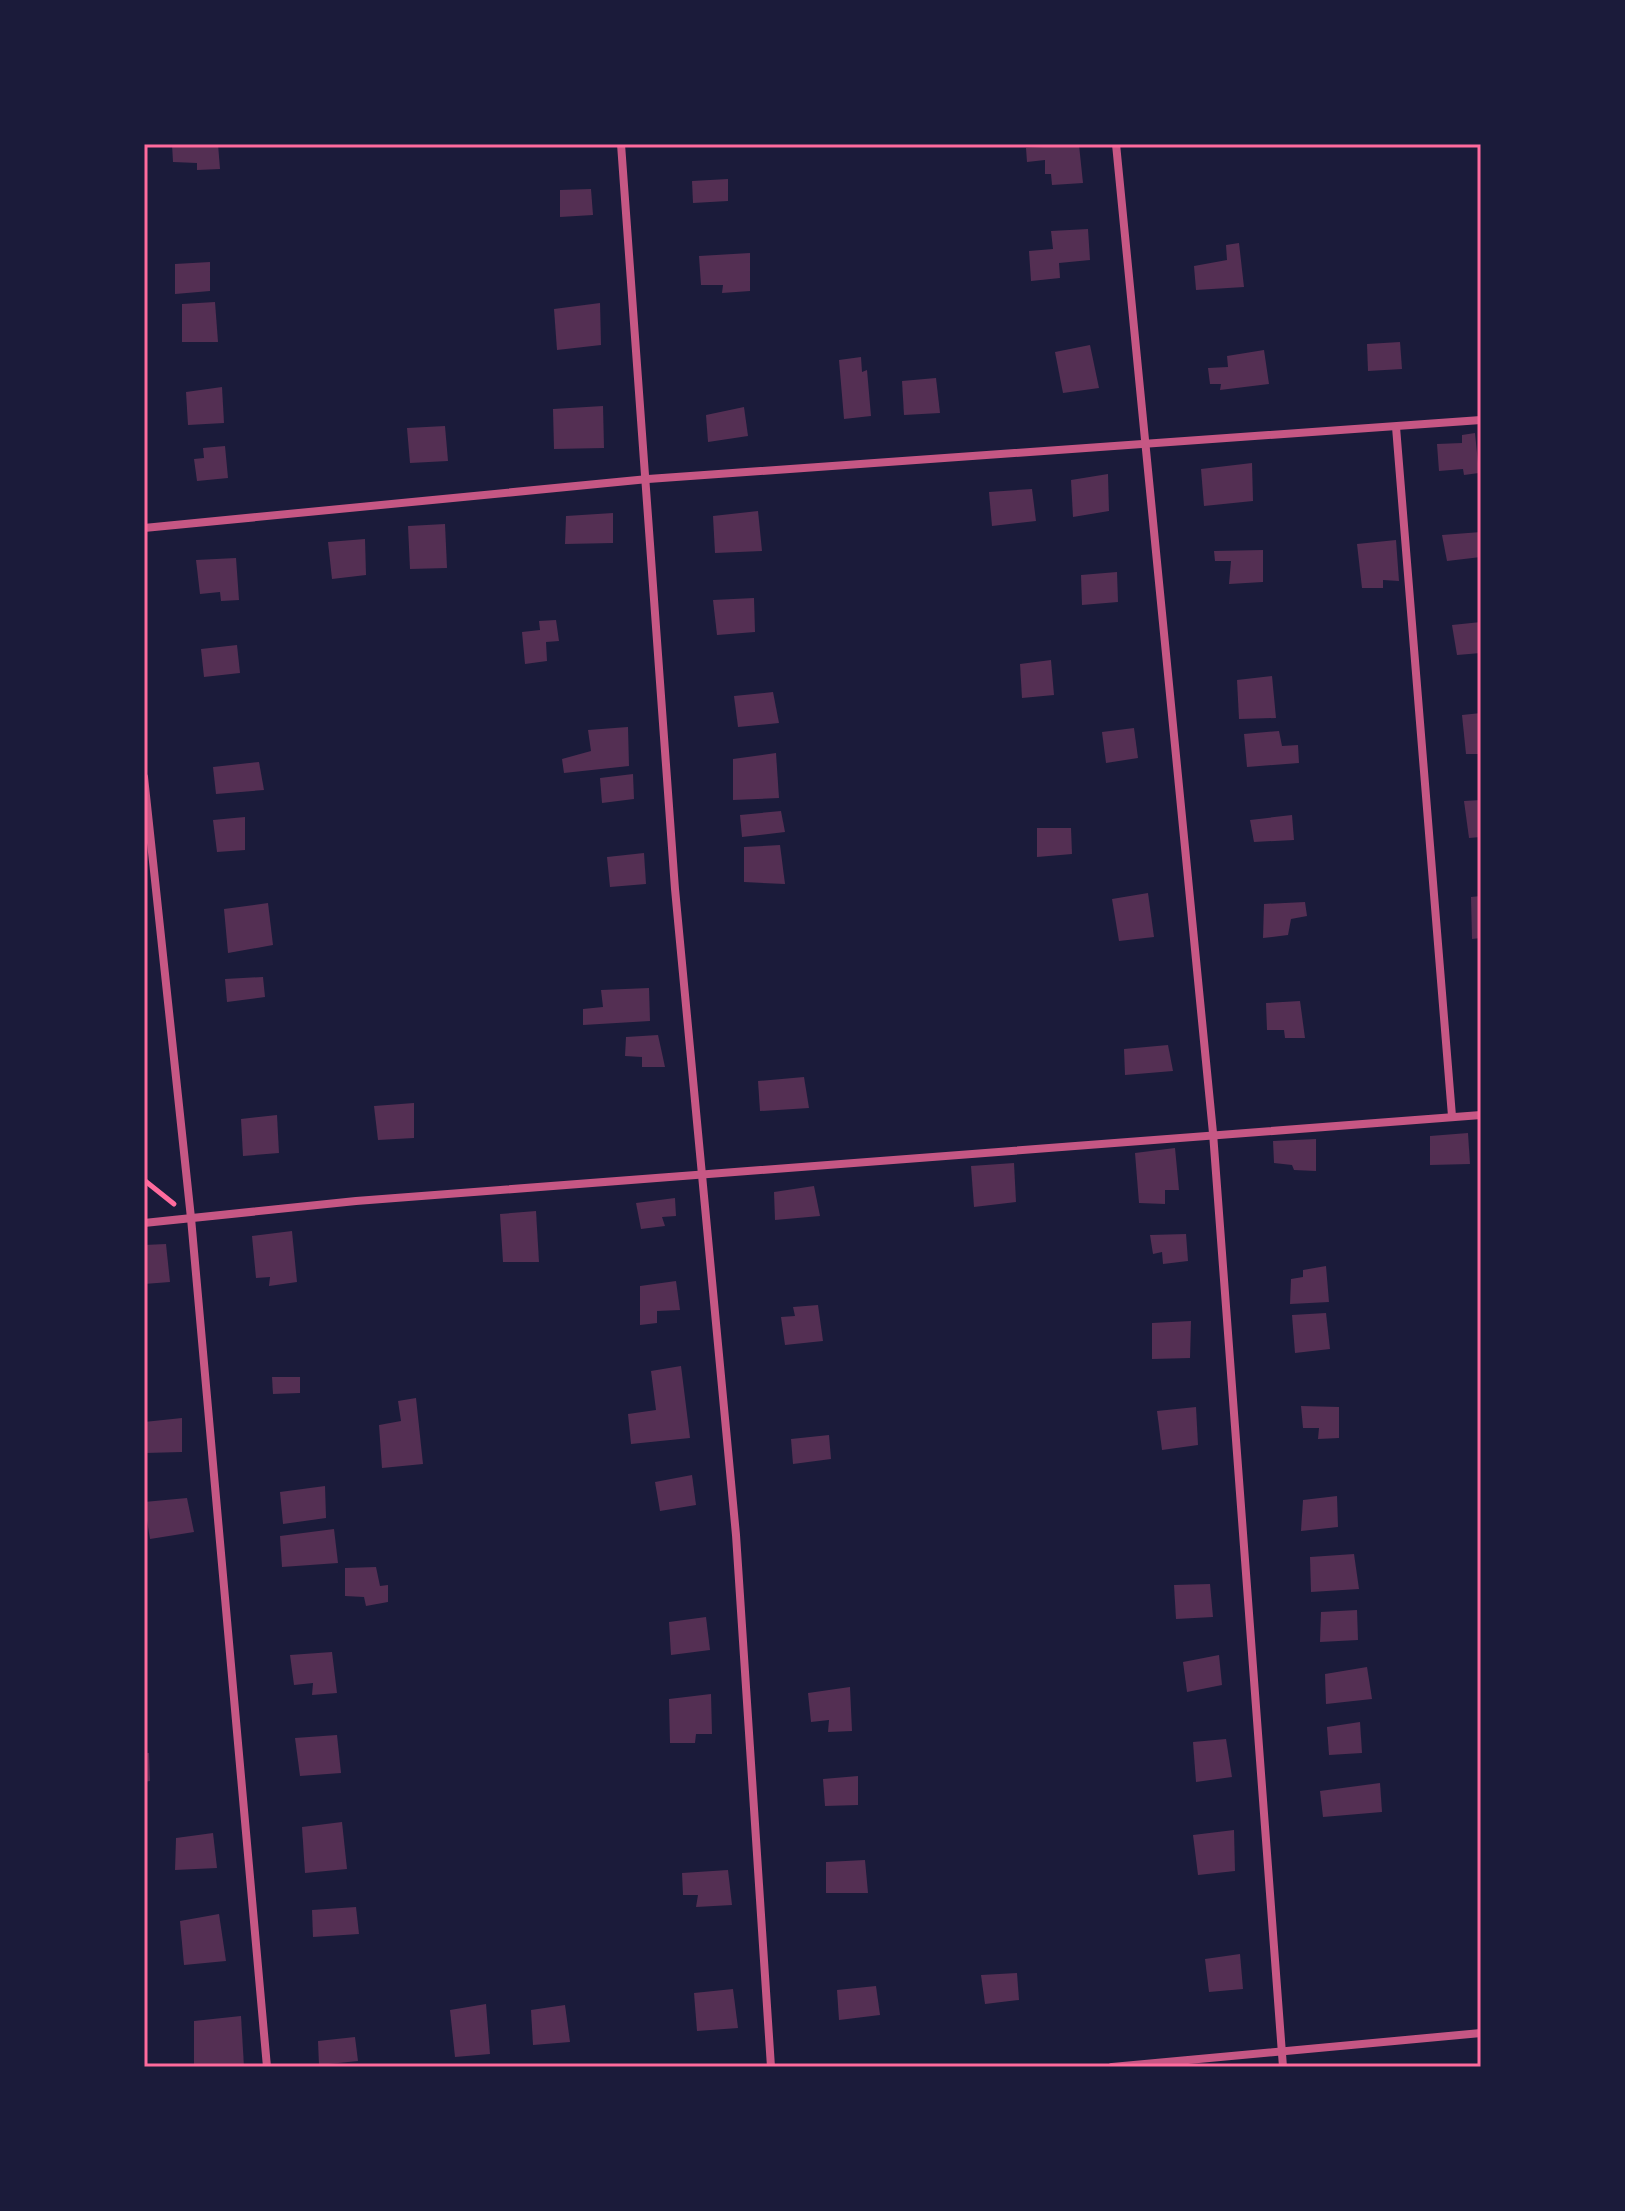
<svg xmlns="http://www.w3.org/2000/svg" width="1625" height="2211" font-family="Helvetica,sans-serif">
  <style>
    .building { fill: #542f53 }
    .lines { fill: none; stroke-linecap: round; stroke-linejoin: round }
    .path { stroke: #ff6b9d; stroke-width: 5 }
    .minor { stroke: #c65784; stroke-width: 8 }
    .neatline { fill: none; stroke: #ff6b9d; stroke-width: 3 }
  </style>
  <rect width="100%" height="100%" fill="#1b1b3a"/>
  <!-- building -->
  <g class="building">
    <path d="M 172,144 L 218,144 L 220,169 L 197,170 L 197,163 L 173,162 Z"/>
    <path d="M 1079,145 L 1083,183 L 1052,185 L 1051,174 L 1045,174 L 1045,160 L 1027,162 L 1026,148 Z"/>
    <path d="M 728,179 L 728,201 L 693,203 L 692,181 Z"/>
    <path d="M 591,189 L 593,215 L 560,217 L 560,190 Z"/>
    <path d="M 1088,229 L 1090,260 L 1059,263 L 1060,278 L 1031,281 L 1029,251 L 1053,249 L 1051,231 Z"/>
    <path d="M 1239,243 L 1244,287 L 1196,290 L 1194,266 L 1227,260 L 1226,245 Z"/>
    <path d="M 750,253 L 750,291 L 722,293 L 723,285 L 701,285 L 699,256 Z"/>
    <path d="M 210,262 L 210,291 L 175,294 L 175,264 Z"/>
    <path d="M 215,302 L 218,342 L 182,342 L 182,304 Z"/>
    <path d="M 600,303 L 601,345 L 557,350 L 554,309 Z"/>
    <path d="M 1400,342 L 1402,369 L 1368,371 L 1367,344 Z"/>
    <path d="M 1090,345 L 1099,388 L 1063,393 L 1055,352 Z"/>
    <path d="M 1264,350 L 1269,384 L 1220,390 L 1221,384 L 1210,384 L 1208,368 L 1228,367 L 1227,356 Z"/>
    <path d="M 861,357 L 862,372 L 867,370 L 871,416 L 844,419 L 839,360 Z"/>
    <path d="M 936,378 L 940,413 L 904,415 L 902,381 Z"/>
    <path d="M 222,387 L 224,423 L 188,425 L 186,392 Z"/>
    <path d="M 603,406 L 604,448 L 554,449 L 553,409 Z"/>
    <path d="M 744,407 L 748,436 L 708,442 L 706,415 Z"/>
    <path d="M 445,426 L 448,461 L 410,463 L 407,428 Z"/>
    <path d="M 1475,433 L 1479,473 L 1464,475 L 1463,469 L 1439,471 L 1437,444 L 1462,443 L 1462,435 Z"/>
    <path d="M 225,446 L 228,478 L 197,481 L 194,459 L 204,458 L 203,448 Z"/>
    <path d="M 1252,463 L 1253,501 L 1204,506 L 1201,469 Z"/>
    <path d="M 1108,474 L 1109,511 L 1073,517 L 1071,480 Z"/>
    <path d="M 1032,489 L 1036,521 L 992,526 L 989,492 Z"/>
    <path d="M 758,511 L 762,551 L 715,553 L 713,516 Z"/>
    <path d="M 613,513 L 613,543 L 565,544 L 566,516 Z"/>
    <path d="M 445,524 L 447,568 L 410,569 L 408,526 Z"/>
    <path d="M 1481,532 L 1481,557 L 1447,561 L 1442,535 Z"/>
    <path d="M 365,539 L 366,575 L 332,579 L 328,542 Z"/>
    <path d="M 1396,540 L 1399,581 L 1383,580 L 1383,588 L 1362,588 L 1357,544 Z"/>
    <path d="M 1263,550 L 1263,582 L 1229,584 L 1231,561 L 1215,561 L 1214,551 Z"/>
    <path d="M 236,558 L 239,600 L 221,601 L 220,592 L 200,594 L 196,560 Z"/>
    <path d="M 1117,572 L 1118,602 L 1082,605 L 1081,575 Z"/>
    <path d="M 754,598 L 755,632 L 717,635 L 713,600 Z"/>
    <path d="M 556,620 L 559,641 L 546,642 L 547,661 L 525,664 L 522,632 L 540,630 L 539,621 Z"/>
    <path d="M 1481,622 L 1481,653 L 1457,655 L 1452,625 Z"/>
    <path d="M 237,645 L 240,673 L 204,677 L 201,649 Z"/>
    <path d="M 1051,660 L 1054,695 L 1022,698 L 1020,664 Z"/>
    <path d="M 1272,676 L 1276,718 L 1239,719 L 1237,680 Z"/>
    <path d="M 773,692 L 779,723 L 738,727 L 734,696 Z"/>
    <path d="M 1481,713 L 1481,754 L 1466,754 L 1462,715 Z"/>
    <path d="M 628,727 L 629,766 L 564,773 L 562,759 L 591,751 L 588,730 Z"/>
    <path d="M 1134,728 L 1138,758 L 1106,763 L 1102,732 Z"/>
    <path d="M 1279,731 L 1282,746 L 1298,745 L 1299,763 L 1247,767 L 1244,734 Z"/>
    <path d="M 776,753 L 779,798 L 733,800 L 733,759 Z"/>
    <path d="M 259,762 L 264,790 L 216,794 L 213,767 Z"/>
    <path d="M 633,774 L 634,799 L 602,803 L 600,778 Z"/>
    <path d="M 1481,800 L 1481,837 L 1469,838 L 1464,801 Z"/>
    <path d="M 781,811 L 785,832 L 742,837 L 740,815 Z"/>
    <path d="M 1292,815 L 1294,840 L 1254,842 L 1250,820 Z"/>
    <path d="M 245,817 L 245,850 L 217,852 L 213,820 Z"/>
    <path d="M 1037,828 L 1071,828 L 1072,854 L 1037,857 Z"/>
    <path d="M 780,845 L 785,884 L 744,882 L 744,847 Z"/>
    <path d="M 644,853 L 646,884 L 610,887 L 607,857 Z"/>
    <path d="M 1148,893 L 1154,937 L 1119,941 L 1112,899 Z"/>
    <path d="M 1481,896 L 1481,938 L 1472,939 L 1471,897 Z"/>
    <path d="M 1305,902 L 1307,916 L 1291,919 L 1288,935 L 1263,938 L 1264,904 Z"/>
    <path d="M 268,903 L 273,945 L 228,953 L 224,909 Z"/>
    <path d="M 263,977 L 265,997 L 227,1002 L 225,979 Z"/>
    <path d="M 649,988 L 650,1021 L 583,1025 L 583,1009 L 603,1007 L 601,990 Z"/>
    <path d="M 1300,1001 L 1305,1038 L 1285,1038 L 1284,1030 L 1267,1030 L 1266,1003 Z"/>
    <path d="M 658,1035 L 665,1067 L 642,1067 L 642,1057 L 625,1056 L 626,1037 Z"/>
    <path d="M 1168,1045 L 1173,1071 L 1125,1075 L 1124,1049 Z"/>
    <path d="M 804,1077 L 809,1108 L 760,1111 L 758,1081 Z"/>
    <path d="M 414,1103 L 414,1138 L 378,1140 L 374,1106 Z"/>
    <path d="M 277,1115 L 279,1153 L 243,1156 L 241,1119 Z"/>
    <path d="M 1468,1133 L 1470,1164 L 1430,1165 L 1430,1136 Z"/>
    <path d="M 1316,1139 L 1316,1171 L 1294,1170 L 1292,1165 L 1274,1163 L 1273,1141 Z"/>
    <path d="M 1175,1148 L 1179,1190 L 1165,1190 L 1165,1204 L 1139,1203 L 1135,1153 Z"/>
    <path d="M 1014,1163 L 1016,1202 L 974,1207 L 971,1166 Z"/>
    <path d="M 814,1186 L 820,1216 L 775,1220 L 774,1192 Z"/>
    <path d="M 675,1198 L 676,1216 L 662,1217 L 665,1226 L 641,1229 L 636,1203 Z"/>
    <path d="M 536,1211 L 539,1262 L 503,1262 L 500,1214 Z"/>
    <path d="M 292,1231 L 297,1282 L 269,1286 L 270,1277 L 256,1278 L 252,1236 Z"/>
    <path d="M 1186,1234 L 1188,1261 L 1163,1264 L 1162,1252 L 1153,1254 L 1150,1235 Z"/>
    <path d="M 166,1244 L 170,1282 L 144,1284 L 144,1245 Z"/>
    <path d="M 1326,1266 L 1329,1302 L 1290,1304 L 1291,1279 L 1303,1277 L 1303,1270 Z"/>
    <path d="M 676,1281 L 680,1310 L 657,1311 L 657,1323 L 640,1325 L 640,1286 Z"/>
    <path d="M 818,1305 L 823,1341 L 785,1345 L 781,1317 L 795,1316 L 793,1307 Z"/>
    <path d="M 1326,1313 L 1330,1349 L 1295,1353 L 1292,1315 Z"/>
    <path d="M 1191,1321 L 1190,1358 L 1152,1359 L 1152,1323 Z"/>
    <path d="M 681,1366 L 690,1438 L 631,1444 L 628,1414 L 656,1410 L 651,1371 Z"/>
    <path d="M 272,1377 L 300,1377 L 300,1393 L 273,1394 Z"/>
    <path d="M 416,1398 L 423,1464 L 382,1468 L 379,1425 L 401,1421 L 398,1401 Z"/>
    <path d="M 1301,1406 L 1339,1407 L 1339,1438 L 1318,1439 L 1319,1428 L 1303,1428 Z"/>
    <path d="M 1196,1407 L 1198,1445 L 1162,1450 L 1157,1411 Z"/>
    <path d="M 182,1418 L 182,1452 L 145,1453 L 144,1422 Z"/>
    <path d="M 829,1435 L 831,1459 L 793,1464 L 791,1439 Z"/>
    <path d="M 692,1475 L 696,1505 L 660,1511 L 655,1482 Z"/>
    <path d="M 325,1486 L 326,1518 L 283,1524 L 280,1492 Z"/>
    <path d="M 1337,1496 L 1338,1527 L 1301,1531 L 1303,1500 Z"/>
    <path d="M 187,1498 L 194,1532 L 150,1539 L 144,1502 Z"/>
    <path d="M 334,1529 L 338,1563 L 282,1567 L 280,1536 Z"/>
    <path d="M 1354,1554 L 1359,1589 L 1311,1592 L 1310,1557 Z"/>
    <path d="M 376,1567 L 380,1586 L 388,1585 L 388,1602 L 366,1606 L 364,1597 L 345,1596 L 345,1568 Z"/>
    <path d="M 1210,1584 L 1213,1617 L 1176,1619 L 1174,1585 Z"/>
    <path d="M 1357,1610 L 1358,1640 L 1320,1642 L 1321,1612 Z"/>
    <path d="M 706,1617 L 710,1650 L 671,1655 L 669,1622 Z"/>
    <path d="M 332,1652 L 337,1693 L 312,1695 L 313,1683 L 294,1685 L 290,1655 Z"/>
    <path d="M 1219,1655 L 1222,1685 L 1187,1692 L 1183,1662 Z"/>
    <path d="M 1367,1667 L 1372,1699 L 1326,1704 L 1325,1674 Z"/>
    <path d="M 850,1687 L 852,1731 L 828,1732 L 829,1720 L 811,1722 L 808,1693 Z"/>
    <path d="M 711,1694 L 712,1734 L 696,1734 L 695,1743 L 670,1743 L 669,1699 Z"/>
    <path d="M 1360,1722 L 1362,1753 L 1329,1755 L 1327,1727 Z"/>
    <path d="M 337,1735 L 341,1773 L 300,1776 L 295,1738 Z"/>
    <path d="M 1226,1739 L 1232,1777 L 1196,1782 L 1193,1742 Z"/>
    <path d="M 144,1753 L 149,1753 L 150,1781 L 144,1782 Z"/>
    <path d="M 858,1776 L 858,1805 L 825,1806 L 823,1779 Z"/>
    <path d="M 1380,1783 L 1382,1812 L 1323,1817 L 1320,1791 Z"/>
    <path d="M 342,1822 L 347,1869 L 305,1873 L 302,1827 Z"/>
    <path d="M 1234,1830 L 1235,1871 L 1198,1875 L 1193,1835 Z"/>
    <path d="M 213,1833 L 217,1868 L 175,1870 L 176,1838 Z"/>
    <path d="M 865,1860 L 868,1893 L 826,1893 L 826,1862 Z"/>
    <path d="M 728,1870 L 732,1905 L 696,1907 L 698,1895 L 683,1895 L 682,1873 Z"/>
    <path d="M 356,1907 L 359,1934 L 313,1937 L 312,1910 Z"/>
    <path d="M 219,1914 L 226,1961 L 184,1965 L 180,1921 Z"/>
    <path d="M 1240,1954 L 1243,1989 L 1209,1992 L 1205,1959 Z"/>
    <path d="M 1017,1973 L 1019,2000 L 985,2004 L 981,1975 Z"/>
    <path d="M 876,1986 L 880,2015 L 839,2020 L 837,1990 Z"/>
    <path d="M 733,1989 L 738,2028 L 697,2031 L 694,1993 Z"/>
    <path d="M 486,2004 L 490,2054 L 455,2057 L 450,2010 Z"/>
    <path d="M 565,2005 L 570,2042 L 533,2045 L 531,2010 Z"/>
    <path d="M 241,2016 L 244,2067 L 194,2067 L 194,2021 Z"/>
    <path d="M 355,2037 L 358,2061 L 319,2065 L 318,2041 Z"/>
  </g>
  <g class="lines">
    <!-- path -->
    <path class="path" d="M 144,1180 L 174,1204"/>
    <!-- minor -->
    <g class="minor">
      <path d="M 621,144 L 675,889 L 736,1535 L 771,2067"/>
      <path d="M 1116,144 L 1213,1133 L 1283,2067"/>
      <path d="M 1396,427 L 1452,1116"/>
      <path d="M 144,528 L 648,479 L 1481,420"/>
      <path d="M 144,777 L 191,1218 L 267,2067"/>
      <path d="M 144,1223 L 356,1201 L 1481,1115"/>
      <path d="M 1112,2067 L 1481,2033"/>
    </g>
  </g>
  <!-- border -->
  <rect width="1625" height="2211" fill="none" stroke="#1b1b3a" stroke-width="292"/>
  <rect x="146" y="146" width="1333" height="1919" class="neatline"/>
</svg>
